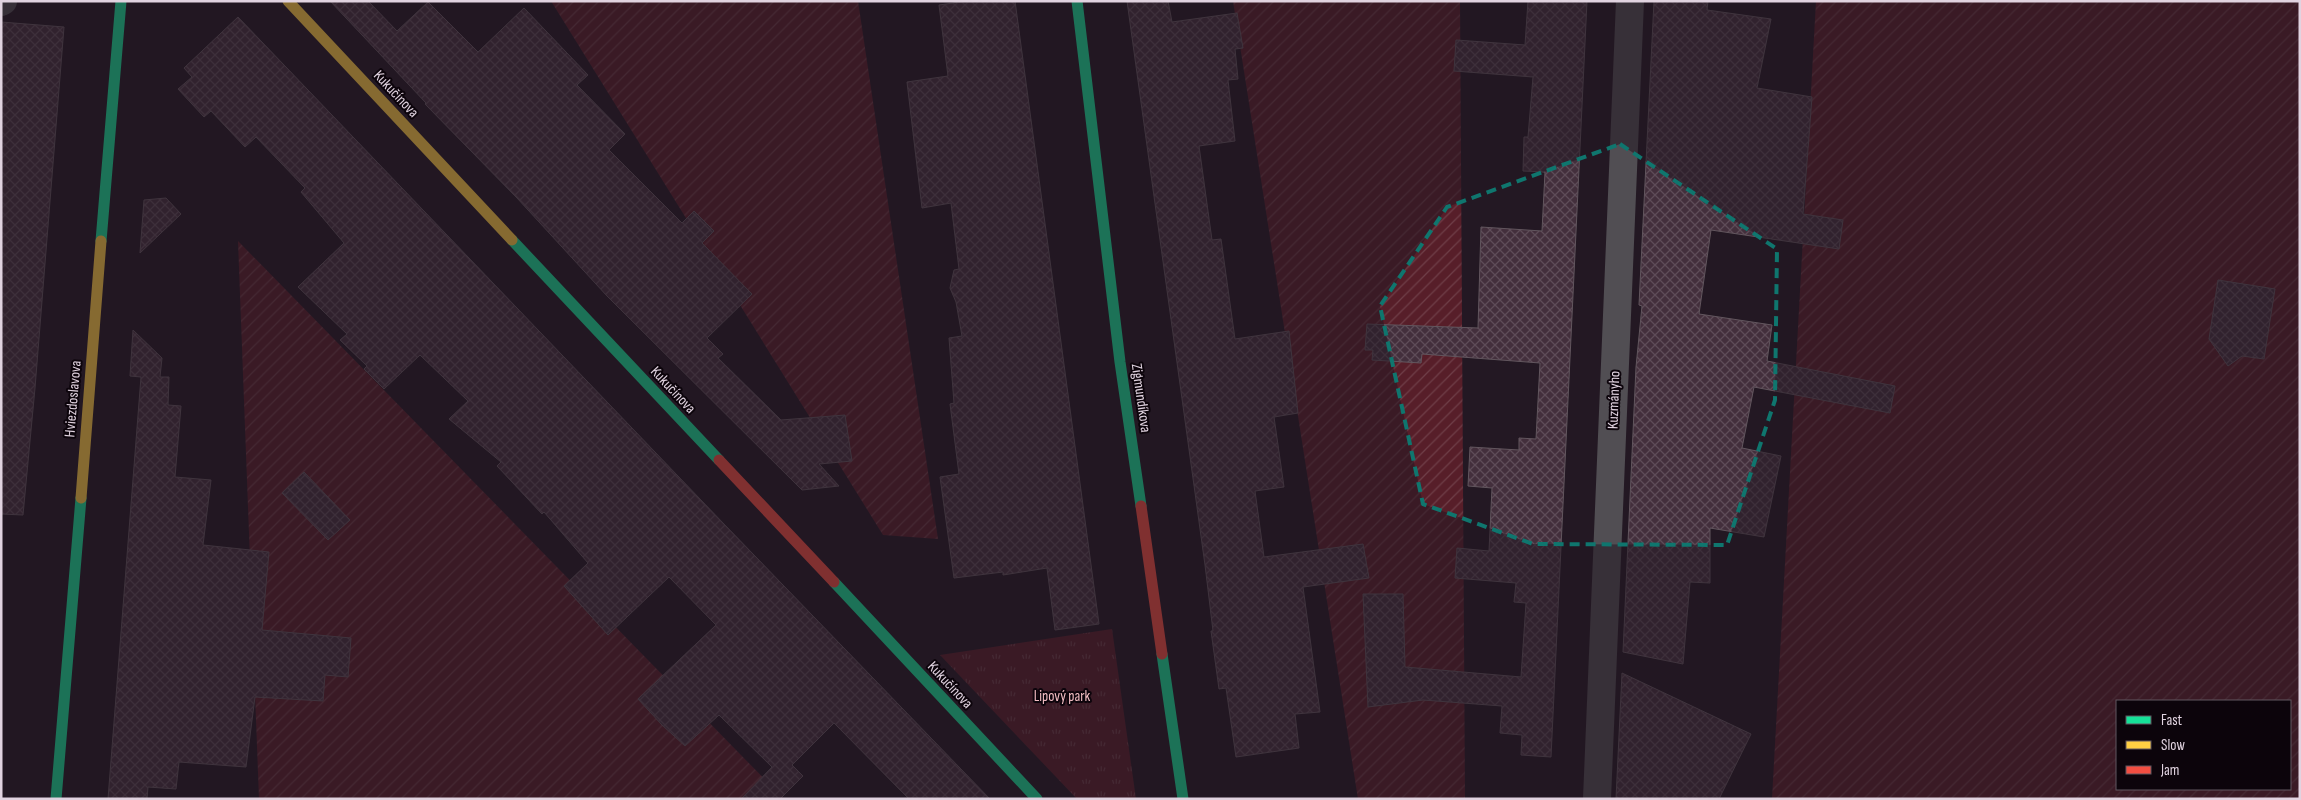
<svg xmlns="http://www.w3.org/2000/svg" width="2301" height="800" font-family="'Sofia Sans Condensed',sans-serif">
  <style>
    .park { fill: url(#park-tufts) }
    .garden { fill: url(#garden-furrows); fill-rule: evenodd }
    .building { fill: url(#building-cross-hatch); stroke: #62565e }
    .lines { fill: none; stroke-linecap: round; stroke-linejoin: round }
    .street { stroke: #514e53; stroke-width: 28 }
    .fast { stroke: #16e098; stroke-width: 11 }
    .slow { stroke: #ffcf43; stroke-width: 11 }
    .jam { stroke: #f24e42; stroke-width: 11 }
    .marked { fill: none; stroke: #0f766e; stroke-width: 4; stroke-dasharray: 10 6; stroke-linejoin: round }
    .labels { text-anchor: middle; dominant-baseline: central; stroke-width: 4; stroke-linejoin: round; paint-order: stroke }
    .street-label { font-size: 15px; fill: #e1d3e0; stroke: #0c040b }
    .park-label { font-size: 15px; fill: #f3bec3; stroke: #0c040b }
  </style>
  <defs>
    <pattern id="park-tufts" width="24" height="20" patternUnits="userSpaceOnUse" patternTransform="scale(1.25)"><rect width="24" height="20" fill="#571e29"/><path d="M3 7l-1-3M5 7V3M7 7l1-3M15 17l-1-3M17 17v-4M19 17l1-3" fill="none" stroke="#6f3e48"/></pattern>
    <pattern id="garden-furrows" width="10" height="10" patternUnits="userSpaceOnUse" patternTransform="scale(1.25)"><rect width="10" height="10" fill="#571e29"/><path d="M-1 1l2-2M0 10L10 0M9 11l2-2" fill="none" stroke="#6f3e48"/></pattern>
    <pattern id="building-cross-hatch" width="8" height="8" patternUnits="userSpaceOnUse" patternTransform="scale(1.25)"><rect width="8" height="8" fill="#432f3c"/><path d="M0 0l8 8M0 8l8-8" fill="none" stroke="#5e4c58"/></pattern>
  </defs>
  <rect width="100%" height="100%" fill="#231823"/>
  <!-- park -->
  <path class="park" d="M 1112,629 L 1136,799 L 1077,799 L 940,655 Z"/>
  <!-- garden -->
  <g class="garden">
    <path d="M 551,1 L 858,1 L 938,539 L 883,535 Z"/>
    <path d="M 1233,1 L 1460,1 L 1465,799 L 1358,799 Z"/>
    <path d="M 1816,1 L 2300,1 L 2300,799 L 1772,799 ZM 2117,701 L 2290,701 L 2290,789 L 2117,789 Z"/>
    <path d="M 238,241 L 784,799 L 259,799 Z"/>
  </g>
  <!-- building -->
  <g class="building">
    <path d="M 330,1 L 368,1 L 397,31 L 428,2 L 478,52 L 524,8 L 588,75 L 577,85 L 625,134 L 609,150 L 682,223 L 694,211 L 714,231 L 702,243 L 752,294 L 707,338 L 723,354 L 718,358 L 781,420 L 845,415 L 852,461 L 819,464 L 839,486 L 802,490 L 607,296 L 517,198 L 425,104 L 426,103 Z"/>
    <path d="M 967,1 L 1015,1 L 1099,624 L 1055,630 L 1047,568 L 1003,575 L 1003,572 L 954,578 L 940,477 L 959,474 L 950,404 L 954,403 L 949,338 L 962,336 L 956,302 L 950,288 L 954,270 L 959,269 L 951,203 L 922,208 L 907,82 L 948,76 L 939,5 Z"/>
    <path d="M 1127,1 L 1168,1 L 1172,22 L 1237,13 L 1243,48 L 1235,49 L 1238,79 L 1228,80 L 1235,141 L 1199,146 L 1212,240 L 1221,239 L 1235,339 L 1289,331 L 1298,413 L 1274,417 L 1284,487 L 1255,491 L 1264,557 L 1363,544 L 1369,578 L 1303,587 L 1320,712 L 1295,714 L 1299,748 L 1236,757 L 1226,688 L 1219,689 L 1211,631 L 1213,631 L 1205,565 Z"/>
    <path d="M 1528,1 L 1587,1 L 1551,757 L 1521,755 L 1522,735 L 1500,733 L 1502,706 L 1423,700 L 1368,707 L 1363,594 L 1403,594 L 1405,667 L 1521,677 L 1526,603 L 1514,602 L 1516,583 L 1455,578 L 1457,548 L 1489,551 L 1492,488 L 1468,486 L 1470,447 L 1519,450 L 1519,438 L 1536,439 L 1540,363 L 1422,354 L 1421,363 L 1372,360 L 1373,350 L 1365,350 L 1367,324 L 1478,328 L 1481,227 L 1542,231 L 1545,172 L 1523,171 L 1524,137 L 1528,137 L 1533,77 L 1454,71 L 1456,40 L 1525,45 Z"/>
    <path d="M 1654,1 L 1708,1 L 1707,10 L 1771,19 L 1757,88 L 1812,97 L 1803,214 L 1843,220 L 1839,249 L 1711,230 L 1699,314 L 1772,325 L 1767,361 L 1895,386 L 1890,413 L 1754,387 L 1742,448 L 1781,456 L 1764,537 L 1710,528 L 1710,583 L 1690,582 L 1683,664 L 1623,652 L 1636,367 L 1642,306 L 1639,305 Z"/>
    <path d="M 238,17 L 724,524 L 990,799 L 909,799 L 834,723 L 792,765 L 803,776 L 780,799 L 741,799 L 772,767 L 719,715 L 685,746 L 662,725 L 638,699 L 716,625 L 669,577 L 608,635 L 564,586 L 588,563 L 544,512 L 542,514 L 497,466 L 501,462 L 449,419 L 468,401 L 420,355 L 384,389 L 364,369 L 367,366 L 340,340 L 347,334 L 298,287 L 344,243 L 301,192 L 305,188 L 256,137 L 245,147 L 211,111 L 204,117 L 178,89 L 192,77 L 184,68 Z"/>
    <path d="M 1,22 L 64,27 L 35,388 L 23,515 L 1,514 Z"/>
    <path d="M 166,198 L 181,214 L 140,253 L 144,200 Z"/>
    <path d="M 2218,280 L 2275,289 L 2264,359 L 2242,356 L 2228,366 L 2209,339 Z"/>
    <path d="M 133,330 L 162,358 L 160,377 L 169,377 L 168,405 L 181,406 L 175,477 L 211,480 L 203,545 L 269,552 L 262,630 L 351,638 L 348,677 L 325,675 L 323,701 L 255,697 L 246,767 L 179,762 L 176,789 L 148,787 L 147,799 L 108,799 L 141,377 L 130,376 Z"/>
    <path d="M 304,472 L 350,520 L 328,540 L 282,493 Z"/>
    <path d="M 1622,673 L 1751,734 L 1719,799 L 1616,799 Z"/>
  </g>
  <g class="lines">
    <!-- street -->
    <g class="street">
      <path d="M 1,2 L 3,1"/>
      <path d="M 1597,799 L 1630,1"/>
    </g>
    <!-- fast -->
    <g class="fast">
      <path d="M 1077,1 L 1120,362 L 1141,506"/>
      <path d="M 512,240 L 719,460"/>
      <path d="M 101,241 L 121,1"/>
      <path d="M 834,582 L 1037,799"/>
      <path d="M 1162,654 L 1183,799"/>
      <path d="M 56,799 L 81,498"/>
    </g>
    <!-- slow -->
    <g class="slow">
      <path d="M 288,1 L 512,240"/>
      <path d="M 81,498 L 101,241"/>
    </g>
    <!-- jam -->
    <g class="jam">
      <path d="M 719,460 L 834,582"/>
      <path d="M 1141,506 L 1162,654"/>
    </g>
  </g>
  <!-- marked area -->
  <path d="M0 0H2301V800H0ZM 1620,144 L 1777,249 L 1775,400 L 1727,545 L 1533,544 L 1423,504 L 1380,306 L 1447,207 Z" fill="#231823" fill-opacity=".55" fill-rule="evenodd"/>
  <path class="marked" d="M 1620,144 L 1777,249 L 1775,400 L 1727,545 L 1533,544 L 1423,504 L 1380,306 L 1447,207 Z"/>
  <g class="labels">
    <!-- street labels -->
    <g class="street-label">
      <text transform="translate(396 94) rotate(47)">Kukučínova</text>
      <text transform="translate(673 390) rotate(47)">Kukučínova</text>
      <text transform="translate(1141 398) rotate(82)">Zigmundíkova</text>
      <text transform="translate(73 399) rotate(-85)">Hviezdoslavova</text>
      <text transform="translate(1614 400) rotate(-88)">Kuzmányho</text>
      <text transform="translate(950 685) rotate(47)">Kukučínova</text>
    </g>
    <!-- park labels -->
    <g class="park-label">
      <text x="1062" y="696">Lipový park</text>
    </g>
  </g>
  <!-- border -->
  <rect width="2301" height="800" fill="none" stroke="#e1d3e0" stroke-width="5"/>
  <!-- legend -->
  <rect x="2116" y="700" width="175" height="90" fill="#0c040b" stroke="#615760"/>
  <rect x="2126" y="716" width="25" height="8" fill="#16e098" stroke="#615760"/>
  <text x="2161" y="725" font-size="15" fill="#e1d3e0">Fast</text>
  <rect x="2126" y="741" width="25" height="8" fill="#ffcf43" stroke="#615760"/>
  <text x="2161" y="750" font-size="15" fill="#e1d3e0">Slow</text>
  <rect x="2126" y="766" width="25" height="8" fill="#f24e42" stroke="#615760"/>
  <text x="2161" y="775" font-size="15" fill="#e1d3e0">Jam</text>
</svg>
